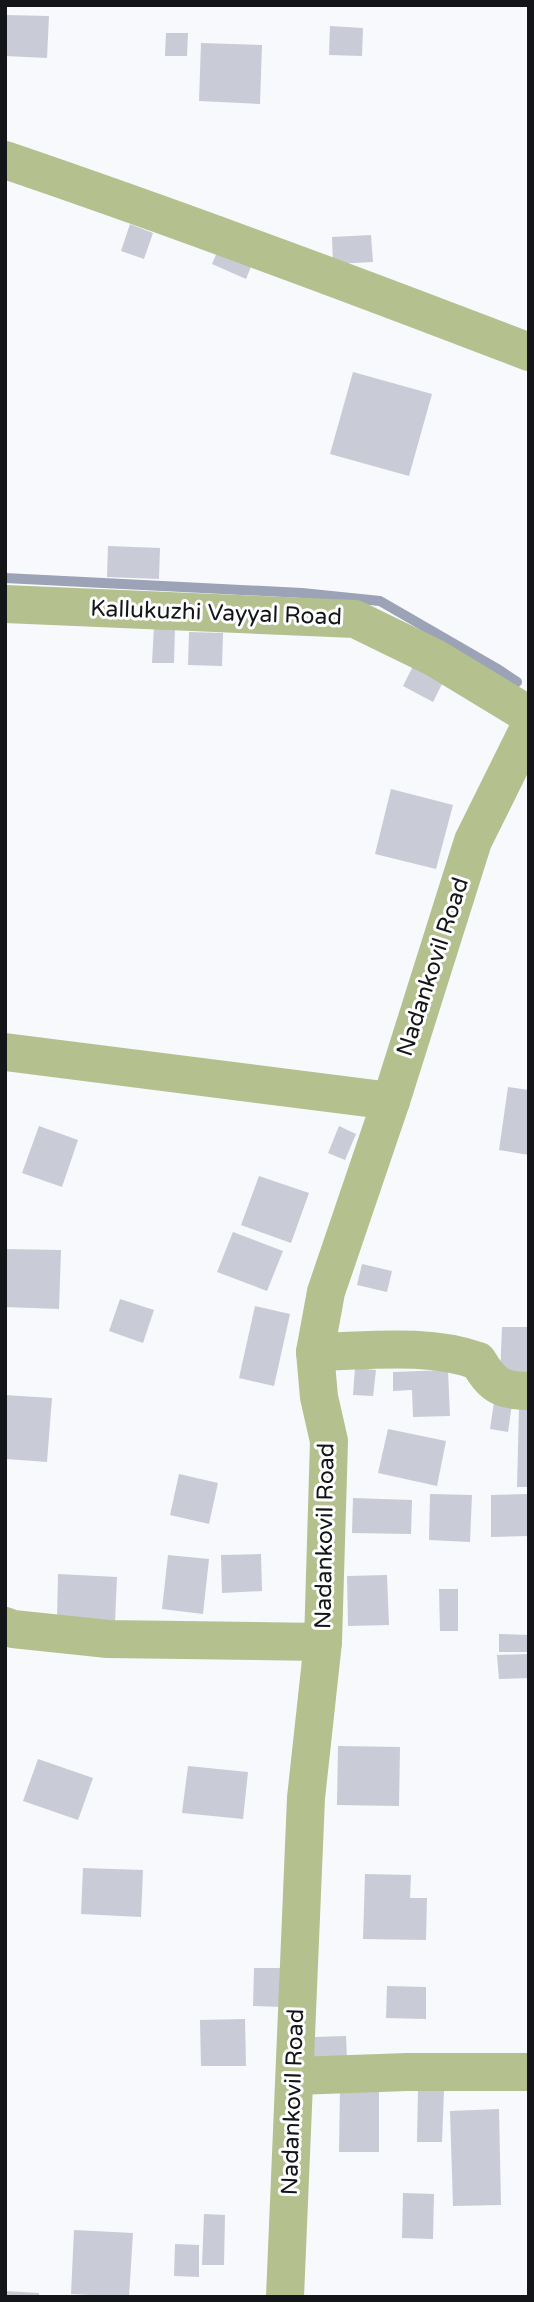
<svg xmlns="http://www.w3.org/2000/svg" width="534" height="2302" font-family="'Varela Round',sans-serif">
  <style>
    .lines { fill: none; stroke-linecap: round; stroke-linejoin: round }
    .stream { stroke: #9da3b6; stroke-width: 10 }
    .building { fill: #c9ccd6 }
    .minor { stroke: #b4c08e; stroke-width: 38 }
    .labels { text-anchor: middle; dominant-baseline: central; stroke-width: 6; stroke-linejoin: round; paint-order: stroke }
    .street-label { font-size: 23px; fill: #141518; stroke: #fff }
  </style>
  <rect width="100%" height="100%" fill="#f8f9fd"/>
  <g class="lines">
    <!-- stream -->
    <path class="stream" d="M 5,578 L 302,593 L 380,601 L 496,668 L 517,682"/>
  </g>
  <!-- building -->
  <g class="building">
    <path d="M 6,15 L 49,16 L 47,58 L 5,56 Z"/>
    <path d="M 330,26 L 363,28 L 362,56 L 329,55 Z"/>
    <path d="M 166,33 L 188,33 L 187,56 L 165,56 Z"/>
    <path d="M 201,43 L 262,45 L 260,104 L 199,101 Z"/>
    <path d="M 130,224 L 153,233 L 144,259 L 121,251 Z"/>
    <path d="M 371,235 L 373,262 L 333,264 L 332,237 Z"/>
    <path d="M 221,243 L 255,257 L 246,279 L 212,264 Z"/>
    <path d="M 353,372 L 432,394 L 409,476 L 330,454 Z"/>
    <path d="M 108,546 L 160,548 L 159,579 L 107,577 Z"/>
    <path d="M 154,626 L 175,627 L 174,663 L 152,663 Z"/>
    <path d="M 189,632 L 223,633 L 222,666 L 188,665 Z"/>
    <path d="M 415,662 L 445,678 L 433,702 L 403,686 Z"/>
    <path d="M 391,789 L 453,805 L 436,869 L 375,854 Z"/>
    <path d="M 508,1087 L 529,1090 L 529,1155 L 499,1150 Z"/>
    <path d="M 39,1126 L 78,1140 L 62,1187 L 22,1173 Z"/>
    <path d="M 339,1126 L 356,1134 L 345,1160 L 328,1153 Z"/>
    <path d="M 259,1176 L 309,1193 L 291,1243 L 241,1225 Z"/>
    <path d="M 233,1232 L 283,1251 L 267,1291 L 217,1272 Z"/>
    <path d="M 5,1249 L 61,1250 L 59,1309 L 5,1307 Z"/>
    <path d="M 362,1264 L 392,1271 L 387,1292 L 357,1285 Z"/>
    <path d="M 120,1299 L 154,1310 L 143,1343 L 109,1331 Z"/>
    <path d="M 255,1306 L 290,1314 L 274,1386 L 239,1378 Z"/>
    <path d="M 502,1327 L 529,1327 L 529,1379 L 500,1378 Z"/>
    <path d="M 355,1368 L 376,1370 L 373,1396 L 353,1395 Z"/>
    <path d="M 448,1370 L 450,1416 L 413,1417 L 412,1390 L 393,1391 L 393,1372 Z"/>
    <path d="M 5,1395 L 52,1398 L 47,1462 L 6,1459 Z"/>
    <path d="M 494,1402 L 512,1404 L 508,1432 L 490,1429 Z"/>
    <path d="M 519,1408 L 529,1408 L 529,1487 L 517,1487 Z"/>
    <path d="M 388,1429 L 446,1441 L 437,1486 L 378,1473 Z"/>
    <path d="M 179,1474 L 218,1483 L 209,1524 L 170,1515 Z"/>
    <path d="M 430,1494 L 472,1495 L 470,1542 L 429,1540 Z"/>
    <path d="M 529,1494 L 529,1536 L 491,1537 L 491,1495 Z"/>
    <path d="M 353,1498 L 412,1500 L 411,1534 L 352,1533 Z"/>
    <path d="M 261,1554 L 262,1591 L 222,1593 L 221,1555 Z"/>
    <path d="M 168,1555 L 209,1559 L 203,1614 L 162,1609 Z"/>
    <path d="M 58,1574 L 117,1577 L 115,1622 L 57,1620 Z"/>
    <path d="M 387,1575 L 389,1625 L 348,1626 L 347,1576 Z"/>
    <path d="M 439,1589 L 458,1589 L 458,1631 L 440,1631 Z"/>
    <path d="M 499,1634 L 529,1635 L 529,1652 L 499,1652 Z"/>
    <path d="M 529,1654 L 529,1678 L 499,1679 L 497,1655 Z"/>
    <path d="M 338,1746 L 400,1747 L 399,1806 L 337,1805 Z"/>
    <path d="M 38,1759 L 93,1778 L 78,1820 L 23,1801 Z"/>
    <path d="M 188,1766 L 248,1772 L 243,1819 L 182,1813 Z"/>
    <path d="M 83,1868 L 143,1870 L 141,1917 L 81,1914 Z"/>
    <path d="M 365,1874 L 411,1875 L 410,1898 L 427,1898 L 426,1940 L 363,1939 Z"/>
    <path d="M 254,1968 L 282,1968 L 282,2007 L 253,2006 Z"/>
    <path d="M 387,1986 L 426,1987 L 426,2019 L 386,2018 Z"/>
    <path d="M 245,2019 L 246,2066 L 201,2066 L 200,2020 Z"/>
    <path d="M 346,2036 L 347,2059 L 314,2060 L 314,2037 Z"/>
    <path d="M 340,2087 L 379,2087 L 379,2152 L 339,2152 Z"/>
    <path d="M 418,2089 L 444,2090 L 442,2142 L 417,2142 Z"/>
    <path d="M 499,2109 L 501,2205 L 453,2206 L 450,2111 Z"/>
    <path d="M 403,2193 L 434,2194 L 433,2239 L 402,2238 Z"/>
    <path d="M 204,2214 L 225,2215 L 224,2265 L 202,2265 Z"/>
    <path d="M 74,2230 L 133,2233 L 129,2297 L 71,2294 Z"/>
    <path d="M 175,2244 L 199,2245 L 199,2277 L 174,2276 Z"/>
    <path d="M 6,2291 L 39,2293 L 39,2297 L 5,2297 Z"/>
  </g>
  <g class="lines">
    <!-- minor -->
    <g class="minor">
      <path d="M 5,160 C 181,220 355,285 529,352"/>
      <path d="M 5,604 L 355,619 L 435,658 L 529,715"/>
      <path d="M 5,1052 L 391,1101"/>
      <path d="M 315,1352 C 368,1351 428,1343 478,1361 C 493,1386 500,1390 529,1391"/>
      <path d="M 5,1626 L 13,1629 L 108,1639 L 323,1642"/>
      <path d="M 295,2076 L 407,2072 L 529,2072"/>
      <path d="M 285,2297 L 306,1798 L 323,1642 L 329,1441 L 319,1397 L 315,1352 L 326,1292 L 391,1101 L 473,841 L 529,728"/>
    </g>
  </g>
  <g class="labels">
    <!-- street labels -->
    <g class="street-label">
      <text transform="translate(216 613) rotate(2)">Kallukuzhi Vayyal Road</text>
      <text transform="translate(433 967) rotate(-72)">Nadankovil Road</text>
      <text transform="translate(325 1536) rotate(-89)">Nadankovil Road</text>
      <text transform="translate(293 2102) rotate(-88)">Nadankovil Road</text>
    </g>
  </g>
  <!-- border -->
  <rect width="534" height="2302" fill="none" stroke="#141518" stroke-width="14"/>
</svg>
